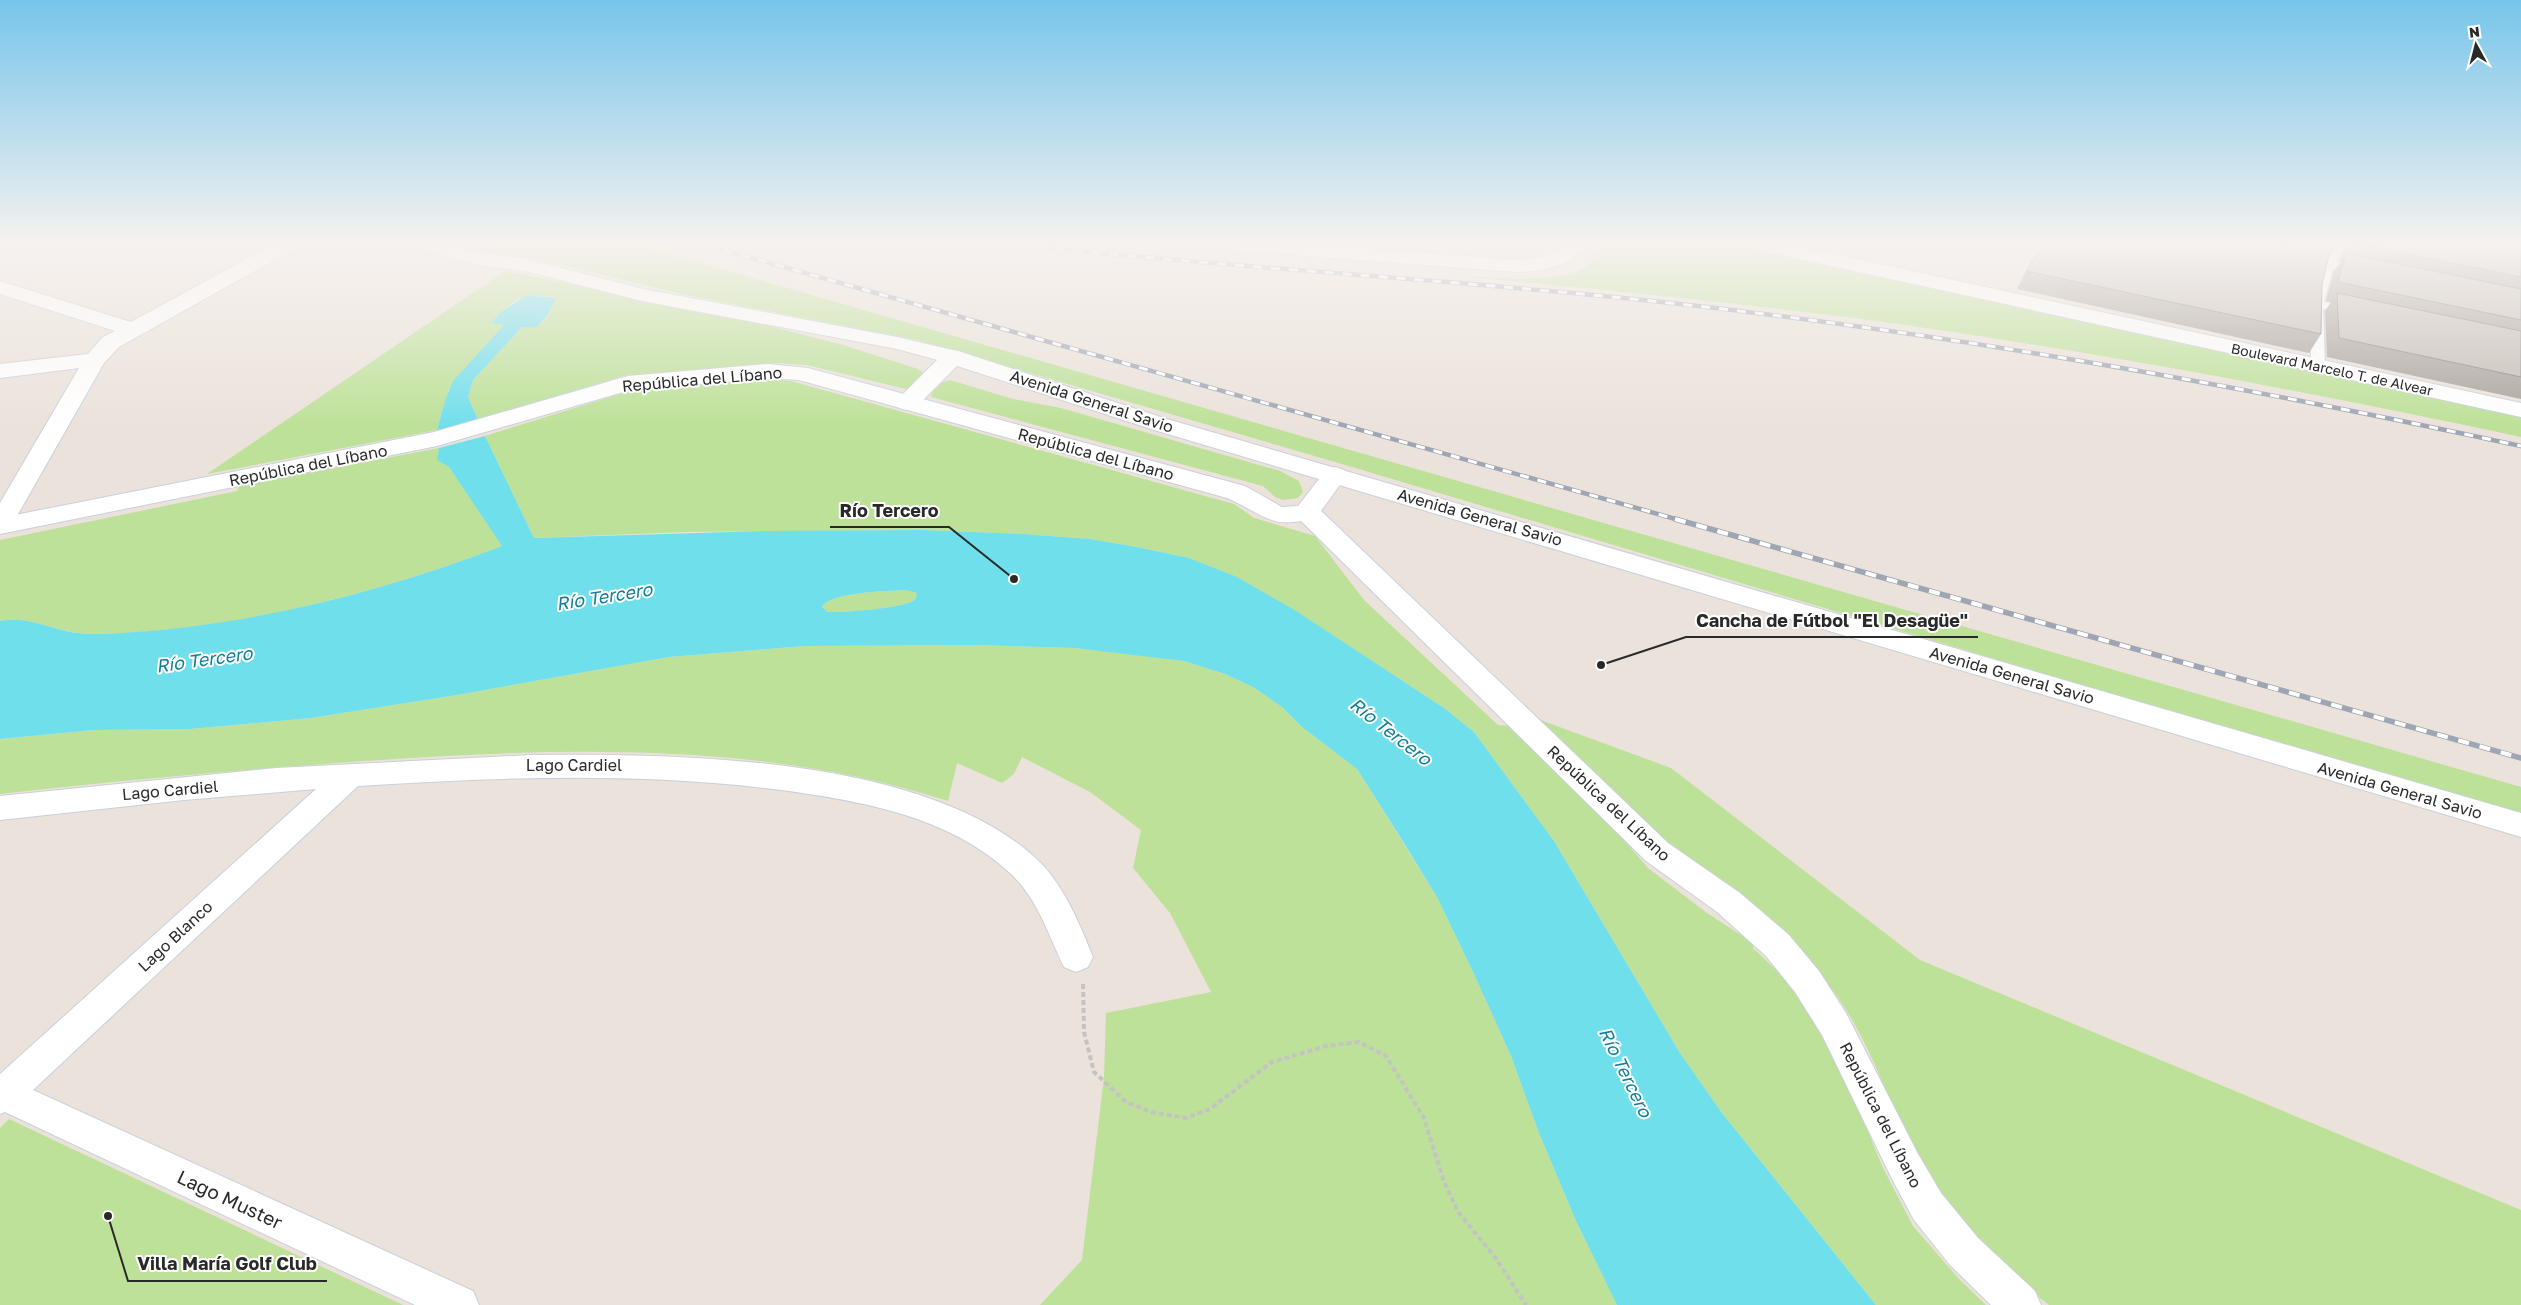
<svg xmlns="http://www.w3.org/2000/svg" width="2521" height="1305" font-family="'Golos Text',sans-serif">
  <style>
    .green { fill: #bde198 }
    .water { fill: #6fdfec; fill-rule: evenodd }
    .lines { fill: none; stroke-linecap: round; stroke-linejoin: round }
    .service-casing { stroke: #c9d0db; stroke-width: 3 }
    .minor-casing { stroke: #c9d0db; stroke-width: 2 }
    .tertiary-casing { stroke: #c9d0db; stroke-width: 2 }
    .secondary-casing { stroke: #c9d0db; stroke-width: 2 }
    .path { stroke: #c3c3c3; stroke-width: 4; stroke-dasharray: 5 3; stroke-linecap: butt }
    .service { fill: #fff; fill-rule: evenodd }
    .minor { fill: #fff; fill-rule: evenodd }
    .tertiary { fill: #fff; fill-rule: evenodd }
    .secondary { fill: #fff; fill-rule: evenodd }
    .rail-far1-casing { stroke: #9ea5b3; stroke-width: 4.5 }
    .rail-casing { stroke: #9ea5b3; stroke-width: 5.5 }
    .rail-far1 { stroke: #fff; stroke-width: 3; stroke-dasharray: 9; stroke-linecap: butt }
    .rail { stroke: #fff; stroke-width: 4; stroke-dasharray: 11; stroke-linecap: butt }
    .wall { fill: #a9a39d }
    .building { fill: #c4bdb7; stroke: #898480 }
    .labels { text-anchor: middle; dominant-baseline: central; stroke-width: 4; stroke-linejoin: round; paint-order: stroke }
    .far-street-label { font-size: 14px; fill: #292929; stroke: #fff }
    .street-label { font-size: 16px; fill: #292929; stroke: #fff }
    .water-label { font-size: 18px; font-style: italic; fill: #0f7e97; stroke: #fff }
    .near-street-label { font-size: 19px; fill: #292929; stroke: #fff }
    .leader { fill: none; stroke: #292929; stroke-width: 2 }
    .callout-dot { fill: #292929; stroke: #fff; stroke-width: 2 }
    .callout-label { font-size: 18px; text-anchor: middle; font-weight: bold; fill: #292929; stroke: #fff; stroke-width: 4; stroke-linejoin: round; paint-order: stroke }
  </style>
  <rect width="100%" height="100%" fill="#ebe2db"/>
  <!-- green -->
  <g class="green">
    <path d="M 465,245 L 638,245 L 2521,787 L 2521,816 L 1342,464 L 917,340 L 681,294 L 538,259 L 499,255 Z"/>
    <path d="M 1602,245 L 1738,245 L 2521,416 L 2521,437 C 2315,393 2108,354 1899,324 C 1753,304 1606,290 1459,276 C 1492,277 1557,285 1586,267 C 1594,261 1597,253 1602,245 Z"/>
    <path d="M 505,271 L 742,319 L 843,345 L 918,369 L 925,374 L 910,388 L 906,389 L 807,365 L 780,363 L 623,376 L 478,420 L 468,397 L 473,380 L 522,327 L 536,328 L 548,316 L 557,298 C 524,292 514,298 491,323 L 505,325 L 449,389 L 437,430 L 207,474 Z"/>
    <path d="M 758,379 L 791,381 L 1234,504 L 1254,518 L 1315,536 L 1364,600 L 1498,725 L 1514,726 L 1610,824 L 1648,868 L 1707,913 L 1753,943 L 1753,948 L 1799,992 L 1832,1045 L 1883,1168 L 1913,1226 L 1959,1279 L 1986,1305 L 1876,1305 L 1722,1113 L 1680,1053 L 1554,841 L 1474,732 L 1444,708 L 1292,609 L 1235,576 L 1189,558 L 1137,547 L 1090,539 L 1023,534 L 921,530 L 685,532 L 534,538 L 485,436 L 629,391 Z"/>
    <path d="M 950,380 L 1013,399 L 1061,408 L 1280,471 L 1299,481 L 1303,492 L 1298,498 L 1283,500 L 1275,497 L 1263,486 L 931,397 C 932,389 942,381 950,380 Z"/>
    <path d="M 439,448 L 438,460 L 449,467 L 503,546 C 382,591 256,625 127,633 C 108,634 89,635 71,632 C 47,627 25,616 0,621 L 0,540 L 237,491 L 239,486 Z"/>
    <path d="M 906,590 L 917,593 L 915,600 C 900,609 847,612 828,612 L 822,607 C 829,592 890,591 906,590 Z"/>
    <path d="M 974,645 L 1075,648 L 1133,654 L 1184,661 L 1225,674 L 1253,687 L 1282,707 L 1302,727 L 1357,769 L 1437,897 L 1474,974 L 1511,1056 L 1539,1133 L 1576,1221 L 1617,1305 L 1040,1305 L 1082,1260 L 1104,1077 L 1106,1013 L 1211,992 L 1170,913 L 1133,868 L 1141,830 L 1090,792 L 1022,757 L 1014,774 L 1002,783 L 957,763 L 948,801 C 760,740 556,748 363,761 C 241,770 121,780 0,794 L 0,739 L 94,730 L 190,729 L 311,718 L 457,695 L 669,657 L 804,646 Z"/>
    <path d="M 1521,713 L 1671,768 L 1920,960 L 2521,1210 L 2521,1305 L 2049,1305 C 1996,1264 1945,1211 1914,1151 C 1885,1095 1867,1032 1827,983 C 1778,923 1709,883 1651,834 C 1607,795 1564,753 1521,713 Z"/>
    <path d="M 9,1119 L 403,1305 L 0,1305 L 0,1128 Z"/>
  </g>
  <!-- water -->
  <g class="water">
    <path d="M 527,295 L 557,298 L 547,316 L 536,328 L 522,327 L 473,380 L 468,397 L 478,420 L 437,430 L 446,398 L 453,381 L 504,325 L 491,323 L 502,311 Z"/>
    <path d="M 485,436 L 534,538 L 763,531 L 921,530 L 1023,534 L 1090,539 L 1137,547 L 1189,558 L 1235,576 L 1293,609 L 1444,708 L 1474,732 L 1554,841 L 1680,1053 L 1722,1113 L 1876,1305 L 1617,1305 L 1576,1221 L 1539,1133 L 1511,1056 L 1474,974 L 1437,897 L 1402,840 L 1357,769 L 1302,727 L 1282,707 L 1253,687 L 1225,674 L 1184,661 L 1075,648 L 974,645 L 804,646 L 669,657 L 457,695 L 311,718 L 190,729 L 94,730 L 0,739 L 0,621 C 25,616 47,627 70,632 C 88,635 106,634 123,633 C 254,625 381,592 502,546 L 449,467 L 437,460 L 439,448 ZM 906,590 L 917,593 L 915,600 C 900,609 847,612 828,612 L 822,607 C 829,592 890,591 906,590 Z"/>
  </g>
  <g class="lines">
    <!-- service casing -->
    <g class="service-casing">
      <path id="service" d="M 2336,245 L 2348,245 L 2336,262 L 2362,267 L 2364,270 L 2358,274 L 2333,269 L 2324,302 L 2354,308 L 2356,311 L 2350,315 L 2323,309 L 2325,366 L 2318,370 L 2311,366 C 2311,319 2306,285 2336,245 Z"/>
    </g>
    <!-- minor casing -->
    <g class="minor-casing">
      <g id="minor">
        <path d="M 272,245 L 297,245 L 294,249 L 119,347 L 104,363 L 9,530 L 0,532 L 0,503 L 79,368 L 0,378 L 0,364 L 88,354 L 103,337 L 115,331 L 0,294 L 0,281 L 131,322 Z"/>
        <path d="M 1230,245 L 1323,245 L 1517,260 L 1543,257 L 1565,245 L 1587,245 C 1571,267 1542,271 1517,272 L 1240,251 L 1233,249 Z"/>
        <path d="M 953,350 L 961,352 L 964,357 L 961,362 L 915,408 L 907,410 L 899,408 L 896,403 L 899,398 L 945,352 Z"/>
        <path d="M 1307,504 L 1316,506 L 1668,843 L 1740,893 L 1789,935 L 1819,971 L 1846,1013 L 1918,1154 L 1941,1193 L 1978,1238 L 2035,1291 L 2041,1305 L 1991,1305 L 1950,1265 L 1914,1220 L 1892,1179 L 1822,1035 L 1795,992 L 1766,956 L 1717,912 L 1646,861 L 1298,518 L 1295,512 L 1298,506 Z"/>
        <path d="M 531,755 C 675,753 918,756 1031,854 C 1062,880 1078,920 1093,957 L 1088,967 L 1076,972 L 1064,967 C 1048,934 1038,899 1010,873 C 949,816 861,801 781,790 C 640,772 500,777 358,786 L 33,1090 L 473,1291 L 479,1305 L 415,1305 L 5,1112 L 0,1114 L 0,1074 L 316,789 L 184,800 L 0,820 L 0,796 L 276,768 Z"/>
      </g>
    </g>
    <!-- tertiary casing -->
    <g class="tertiary-casing">
      <path id="tertiary" d="M 768,364 L 808,368 L 1245,486 L 1282,507 L 1298,506 L 1326,470 L 1335,467 L 1344,470 L 1347,475 L 1316,518 C 1269,530 1266,515 1227,498 L 799,380 L 768,378 L 630,390 L 437,446 L 0,534 L 0,518 L 434,432 L 628,376 Z"/>
    </g>
    <!-- secondary casing -->
    <g class="secondary-casing">
      <g id="secondary">
        <path d="M 420,245 L 452,245 L 475,252 L 526,259 L 643,289 L 897,337 L 961,352 L 1167,419 L 2521,813 L 2521,837 L 1151,429 L 945,362 L 897,349 L 642,301 L 525,271 L 473,264 L 423,249 Z"/>
        <path d="M 1753,245 L 1792,245 L 2521,403 L 2521,417 L 1763,251 L 1756,249 Z"/>
      </g>
    </g>
    <!-- path -->
    <path class="path" d="M 1083,984 L 1084,1032 L 1094,1072 L 1126,1102 L 1151,1112 L 1186,1118 L 1210,1109 L 1272,1062 L 1326,1046 L 1359,1042 L 1386,1056 L 1424,1118 L 1443,1179 L 1458,1212 L 1495,1257 L 1526,1305"/>
    <!-- service -->
    <use href="#service" class="service"/>
    <!-- minor -->
    <use href="#minor" class="minor"/>
    <!-- tertiary -->
    <use href="#tertiary" class="tertiary"/>
    <!-- secondary -->
    <use href="#secondary" class="secondary"/>
    <!-- rail-far1 casing -->
    <g class="rail-far1-casing">
      <g id="rail-far1">
        <path d="M 706,245 L 1679,520"/>
        <path d="M 1020,245 C 1262,271 1506,282 1748,312 C 2008,344 2265,391 2521,446"/>
      </g>
    </g>
    <!-- rail casing -->
    <g class="rail-casing">
      <path id="rail" d="M 1675,519 L 2521,758"/>
    </g>
    <!-- rail-far1 -->
    <use href="#rail-far1" class="rail-far1"/>
    <!-- rail -->
    <use href="#rail" class="rail"/>
  </g>
  <!-- wall -->
  <g class="wall">
    <path d="M 2349,245 L 2521,245 L 2521,399 L 2327,357 L 2325,311 L 2331,302 L 2326,301 L 2334,271 L 2341,261 L 2339,261 Z"/>
    <path d="M 2329,256 L 2322,284 L 2321,334 L 2309,353 L 2017,289 L 2026,271 Z"/>
  </g>
  <!-- building -->
  <g class="building">
    <path d="M 2043,245 L 2334,245 L 2329,256 L 2322,284 L 2321,334 L 2026,271 Z"/>
    <path d="M 2363,245 L 2521,245 L 2521,277 Z"/>
    <path d="M 2346,253 L 2521,289 L 2521,320 L 2338,282 Z"/>
    <path d="M 2337,293 L 2521,331 L 2521,377 L 2339,338 Z"/>
  </g>
  <!-- sky -->
  <linearGradient id="sky" x2="0" y2="1"><stop stop-color="#77c5ea"/><stop offset="0.57" stop-color="#f6f2ef"/><stop offset="1" stop-color="#f6f2ef" stop-opacity="0"/></linearGradient>
  <rect width="2521" height="428" fill="url(#sky)"/>
  <g class="labels">
    <!-- far-street labels -->
    <g class="far-street-label">
      <text transform="translate(2332 369) rotate(12)">Boulevard Marcelo T. de Alvear</text>
    </g>
    <!-- street labels -->
    <g class="street-label">
      <text transform="translate(702 379) rotate(-5)">República del Líbano</text>
      <text transform="translate(1092 401) rotate(18)">Avenida General Savio</text>
      <text transform="translate(1096 454) rotate(15)">República del Líbano</text>
      <text transform="translate(308 465) rotate(-11)">República del Líbano</text>
      <text transform="translate(1480 517) rotate(16)">Avenida General Savio</text>
      <text transform="translate(2012 675) rotate(16)">Avenida General Savio</text>
      <text x="574" y="765">Lago Cardiel</text>
      <text transform="translate(170 790) rotate(-5)">Lago Cardiel</text>
      <text transform="translate(2400 790) rotate(16)">Avenida General Savio</text>
      <text transform="translate(1609 803) rotate(43)">República del Líbano</text>
      <text transform="translate(175 936) rotate(-43)">Lago Blanco</text>
      <text transform="translate(1881 1115) rotate(63)">República del Líbano</text>
    </g>
    <!-- water labels -->
    <g class="water-label">
      <text transform="translate(604 596) rotate(-9)">Río Tercero</text>
      <text transform="translate(204 659) rotate(-8)">Río Tercero</text>
      <text transform="translate(1391 731) rotate(38)">Río Tercero</text>
      <text transform="translate(1626 1072) rotate(64)">Río Tercero</text>
    </g>
    <!-- near-street labels -->
    <g class="near-street-label">
      <text transform="translate(230 1199) rotate(25)">Lago Muster</text>
    </g>
  </g>
  <!-- callouts -->
  <path class="leader" d="M1014 579L949 527H830M1601 665L1686 637H1978M108 1216L128 1281H327"/>
  <g class="callout-dot">
    <circle cx="1014" cy="579" r="5"/>
    <circle cx="1601" cy="665" r="5"/>
    <circle cx="108" cy="1216" r="5"/>
  </g>
  <g class="callout-label">
    <text x="889" y="517">Río Tercero</text>
    <text x="1832" y="627">Cancha de Fútbol "El Desagüe"</text>
    <text x="227" y="1270">Villa María Golf Club</text>
  </g>
  <!-- north arrow -->
  <g transform="translate(2476 45) rotate(353)" stroke="#ffffff" stroke-width="4" paint-order="stroke">
  <path d="M0-4L9 19L0 12L-9 19Z" fill="#292929"/>
  <text y="-8" font-size="14" font-weight="bold" text-anchor="middle" fill="#292929">N</text>
  </g>
</svg>
